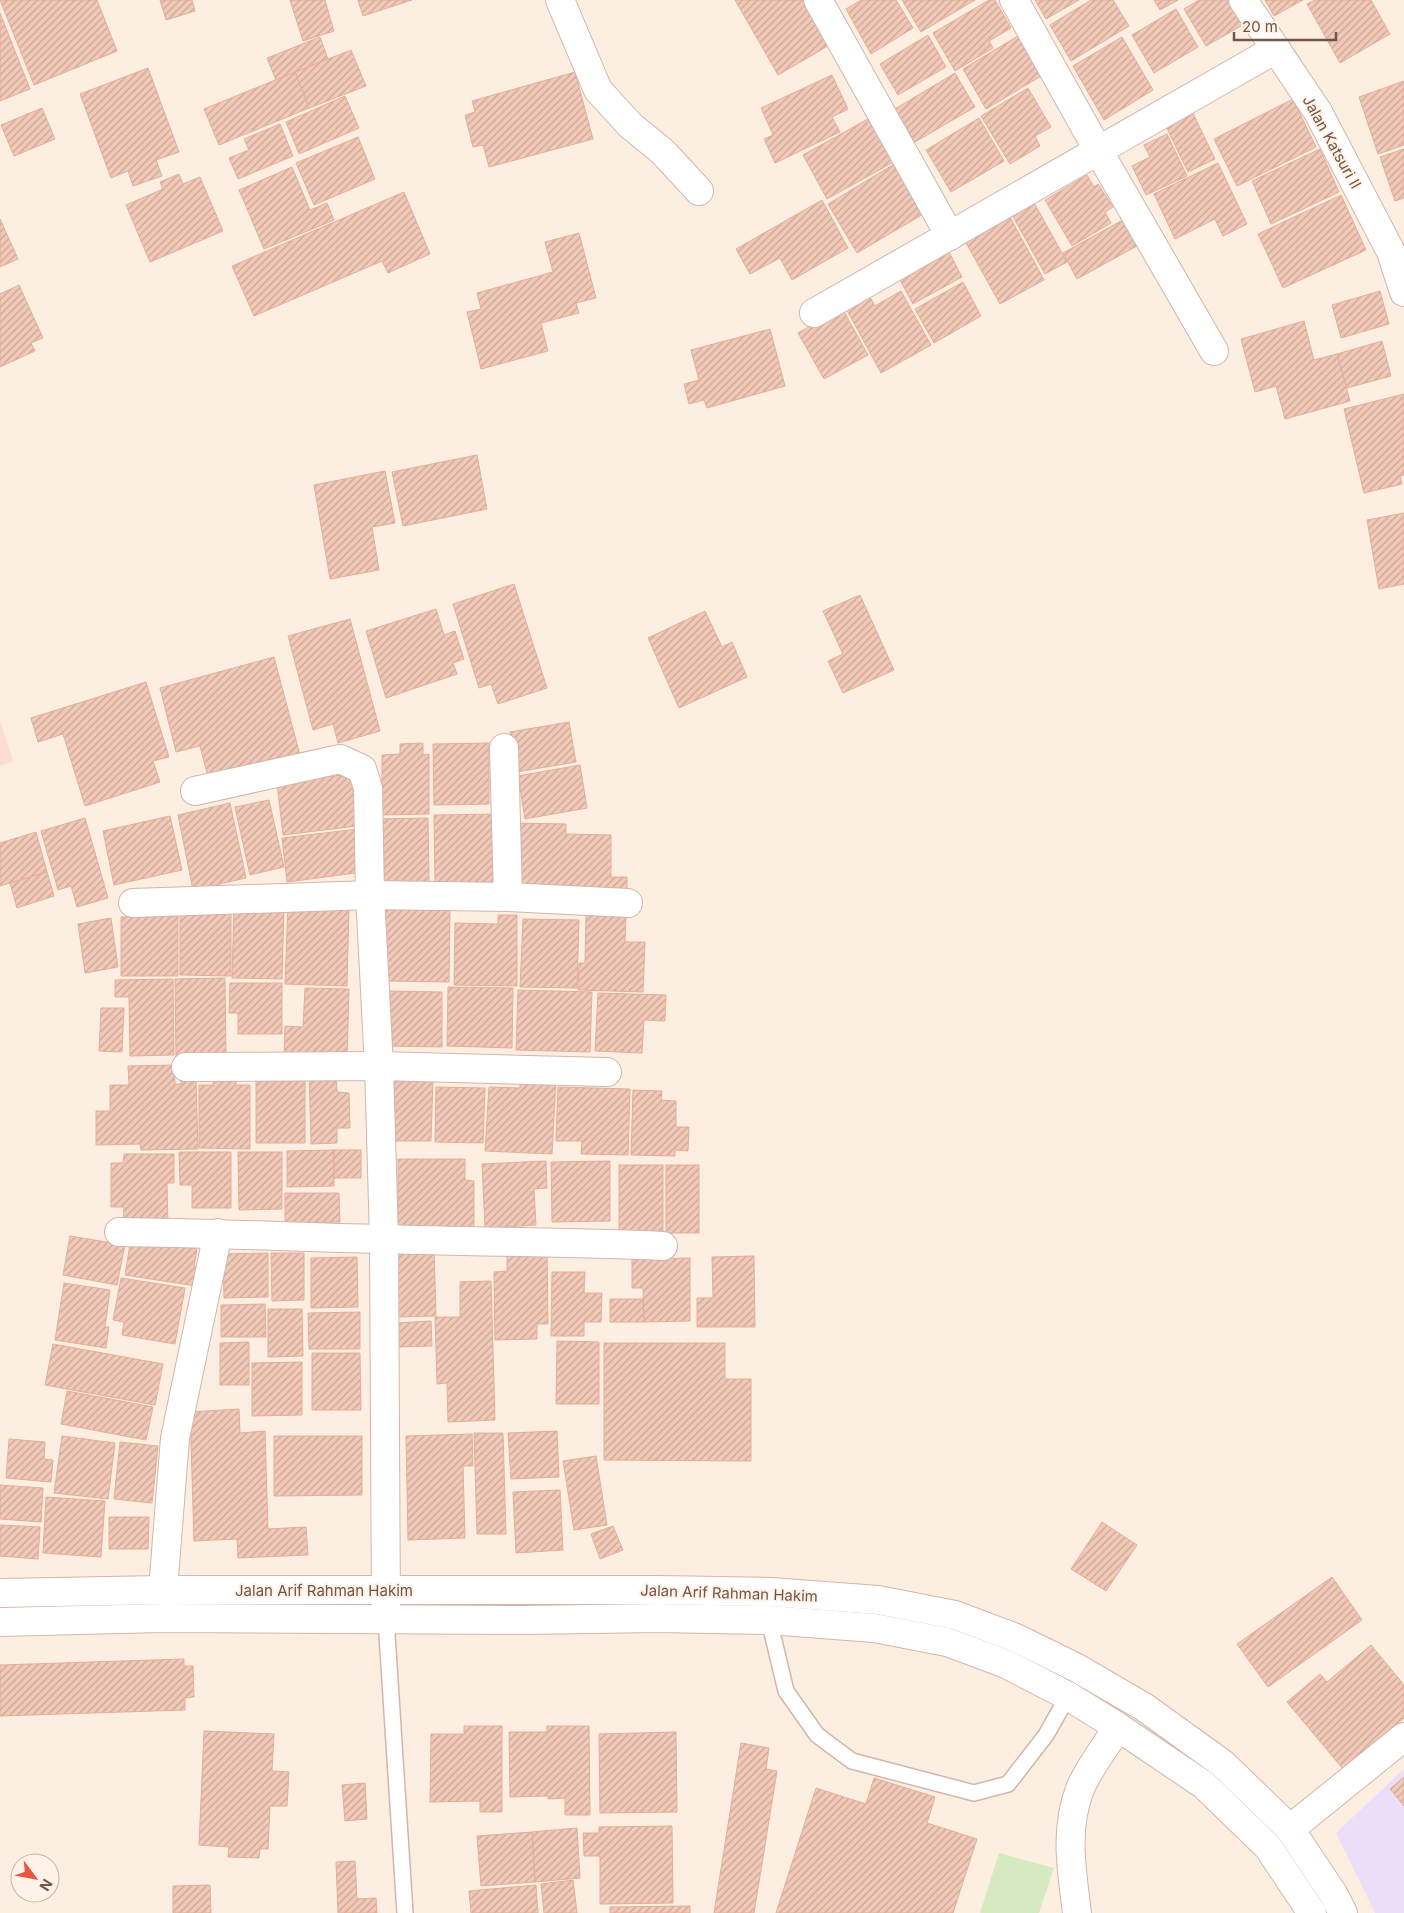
<svg xmlns="http://www.w3.org/2000/svg" width="1404" height="1913" font-family="Inter,sans-serif">
  <style>
    .commercial { fill: #fddcd4 }
    .education { fill: #ecdef8 }
    .pitch { fill: #d5eac0 }
    .building { fill: url(#building-hatch); stroke: #e5ae98 }
    .lines { fill: none; stroke-linecap: round; stroke-linejoin: round }
    .lane-casing { stroke: #d0b7ab; stroke-width: 18 }
    .street-casing { stroke: #d0b7ab; stroke-width: 30 }
    .secondary-casing { stroke: #d3b6a8; stroke-width: 30 }
    .lane { stroke: #fff; stroke-width: 15 }
    .street { stroke: #fff; stroke-width: 28 }
    .secondary { stroke: #fff; stroke-width: 28 }
    .labels { text-anchor: middle; dominant-baseline: central; stroke-width: 4; stroke-linejoin: round; paint-order: stroke }
    .street-label { font-size: 15px; fill: #745348; stroke: #fff3e7 }
  </style>
  <defs>
    <pattern id="building-hatch" width="6" height="6" patternUnits="userSpaceOnUse" patternTransform="scale(1.25)"><rect width="6" height="6" fill="#f2c9b8"/><path d="M-1 1l2-2M0 6l6-6M5 7l2-2" fill="none" stroke="#c9a698"/></pattern>
  </defs>
  <rect width="100%" height="100%" fill="#fcefe1"/>
  <!-- commercial -->
  <path class="commercial" d="M 0,721 L 13,761 L 0,766 Z"/>
  <!-- education -->
  <path class="education" d="M 1404,1769 L 1404,1913 L 1375,1913 L 1336,1833 Z"/>
  <!-- pitch -->
  <path class="pitch" d="M 999,1853 L 1054,1868 L 1039,1913 L 980,1913 Z"/>
  <!-- building -->
  <g class="building">
    <path d="M 0,0 L 97,0 L 117,51 L 34,85 Z"/>
    <path d="M 160,0 L 192,0 L 195,11 L 166,20 Z"/>
    <path d="M 290,0 L 325,0 L 334,31 L 303,41 Z"/>
    <path d="M 358,0 L 412,0 L 363,16 Z"/>
    <path d="M 735,0 L 808,0 L 833,43 L 778,75 Z"/>
    <path d="M 861,0 L 896,0 L 913,28 L 871,54 L 846,9 Z"/>
    <path d="M 902,0 L 975,0 L 921,32 Z"/>
    <path d="M 989,0 L 995,0 L 1011,28 L 989,41 L 993,48 L 955,71 L 933,33 Z"/>
    <path d="M 1035,0 L 1079,0 L 1046,19 Z"/>
    <path d="M 1091,0 L 1113,0 L 1129,26 L 1071,61 L 1050,25 Z"/>
    <path d="M 1154,0 L 1178,0 L 1160,10 Z"/>
    <path d="M 1199,0 L 1235,0 L 1248,22 L 1206,46 L 1184,9 Z"/>
    <path d="M 1265,0 L 1303,0 L 1274,16 Z"/>
    <path d="M 1315,0 L 1371,0 L 1390,34 L 1340,63 L 1307,4 Z"/>
    <path d="M 1176,9 L 1198,47 L 1154,73 L 1132,35 Z"/>
    <path d="M 0,13 L 30,89 L 0,101 Z"/>
    <path d="M 928,35 L 946,67 L 898,95 L 880,64 Z"/>
    <path d="M 1018,36 L 1041,76 L 986,109 L 963,69 Z"/>
    <path d="M 320,37 L 328,59 L 276,80 L 267,58 Z"/>
    <path d="M 1122,37 L 1153,90 L 1104,120 L 1073,66 Z"/>
    <path d="M 351,50 L 366,86 L 309,108 L 295,72 Z"/>
    <path d="M 148,68 L 179,152 L 156,160 L 162,176 L 133,186 L 128,171 L 111,178 L 80,94 Z"/>
    <path d="M 295,72 L 309,108 L 219,145 L 204,109 Z"/>
    <path d="M 575,72 L 593,139 L 489,167 L 483,145 L 473,147 L 465,115 L 475,112 L 472,101 Z"/>
    <path d="M 955,73 L 975,107 L 915,142 L 895,109 Z"/>
    <path d="M 832,75 L 848,109 L 832,117 L 840,132 L 775,163 L 764,139 L 773,135 L 761,108 Z"/>
    <path d="M 1404,81 L 1404,145 L 1378,154 L 1359,97 Z"/>
    <path d="M 1028,88 L 1051,127 L 1035,136 L 1040,146 L 1010,164 L 981,116 Z"/>
    <path d="M 345,96 L 359,128 L 299,154 L 286,122 Z"/>
    <path d="M 1293,99 L 1316,147 L 1237,186 L 1214,139 Z"/>
    <path d="M 1189,105 L 1215,159 L 1188,172 L 1162,118 Z"/>
    <path d="M 42,108 L 55,139 L 14,156 L 1,125 Z"/>
    <path d="M 875,115 L 899,159 L 827,199 L 803,155 Z"/>
    <path d="M 979,118 L 1004,161 L 951,192 L 926,150 Z"/>
    <path d="M 280,124 L 293,156 L 238,179 L 229,158 L 249,150 L 244,139 Z"/>
    <path d="M 1167,134 L 1187,176 L 1146,195 L 1132,166 L 1150,157 L 1144,145 Z"/>
    <path d="M 358,137 L 375,179 L 314,205 L 296,163 Z"/>
    <path d="M 1320,149 L 1339,192 L 1271,224 L 1252,181 Z"/>
    <path d="M 1404,149 L 1404,198 L 1395,201 L 1380,157 Z"/>
    <path d="M 896,163 L 925,213 L 857,253 L 828,204 Z"/>
    <path d="M 1218,163 L 1247,224 L 1223,236 L 1215,219 L 1175,239 L 1154,194 Z"/>
    <path d="M 292,167 L 310,210 L 327,203 L 334,220 L 264,249 L 239,190 Z"/>
    <path d="M 179,174 L 183,184 L 200,177 L 223,231 L 150,262 L 126,205 L 163,189 L 160,182 Z"/>
    <path d="M 1087,175 L 1094,187 L 1098,184 L 1113,207 L 1105,212 L 1111,223 L 1072,246 L 1045,200 Z"/>
    <path d="M 404,192 L 430,254 L 388,273 L 382,261 L 254,316 L 232,266 Z"/>
    <path d="M 1341,195 L 1366,250 L 1283,288 L 1258,234 Z"/>
    <path d="M 822,200 L 848,248 L 792,280 L 780,258 L 750,274 L 736,249 Z"/>
    <path d="M 1033,201 L 1067,262 L 1045,274 L 1011,213 Z"/>
    <path d="M 1132,215 L 1146,241 L 1077,279 L 1063,253 Z"/>
    <path d="M 1010,217 L 1044,280 L 1000,304 L 965,241 Z"/>
    <path d="M 0,219 L 18,259 L 0,267 Z"/>
    <path d="M 579,233 L 596,298 L 576,303 L 579,313 L 541,323 L 548,351 L 481,369 L 467,312 L 481,309 L 477,293 L 553,272 L 545,242 Z"/>
    <path d="M 949,252 L 962,277 L 913,304 L 900,280 Z"/>
    <path d="M 963,282 L 981,316 L 934,343 L 915,309 Z"/>
    <path d="M 19,285 L 43,338 L 31,343 L 35,351 L 0,367 L 0,294 Z"/>
    <path d="M 865,288 L 875,306 L 901,291 L 931,345 L 881,373 L 842,301 Z"/>
    <path d="M 1380,291 L 1389,324 L 1341,338 L 1332,305 Z"/>
    <path d="M 842,308 L 868,355 L 824,379 L 798,333 Z"/>
    <path d="M 1304,321 L 1314,360 L 1337,354 L 1350,401 L 1285,419 L 1276,386 L 1255,392 L 1241,339 Z"/>
    <path d="M 770,329 L 785,386 L 707,408 L 704,400 L 689,404 L 684,384 L 699,380 L 691,350 Z"/>
    <path d="M 1382,341 L 1391,376 L 1347,388 L 1337,354 Z"/>
    <path d="M 1404,394 L 1404,475 L 1400,476 L 1402,484 L 1364,493 L 1344,409 Z"/>
    <path d="M 477,455 L 487,509 L 403,526 L 392,472 Z"/>
    <path d="M 385,471 L 395,523 L 372,527 L 379,570 L 330,579 L 314,485 Z"/>
    <path d="M 1404,513 L 1404,584 L 1379,589 L 1367,520 Z"/>
    <path d="M 514,584 L 547,688 L 498,704 L 491,684 L 479,688 L 453,604 Z"/>
    <path d="M 860,595 L 894,670 L 843,693 L 828,661 L 843,654 L 823,611 Z"/>
    <path d="M 436,609 L 444,635 L 455,631 L 464,659 L 453,663 L 457,674 L 386,698 L 366,631 Z"/>
    <path d="M 705,611 L 722,647 L 732,642 L 747,677 L 679,708 L 648,638 Z"/>
    <path d="M 350,619 L 380,731 L 338,743 L 333,724 L 313,730 L 288,636 Z"/>
    <path d="M 274,657 L 301,759 L 210,784 L 200,746 L 176,752 L 160,688 Z"/>
    <path d="M 146,682 L 169,757 L 153,761 L 160,782 L 85,806 L 63,734 L 38,742 L 31,718 Z"/>
    <path d="M 569,722 L 576,762 L 516,772 L 510,732 Z"/>
    <path d="M 423,743 L 423,755 L 429,754 L 429,814 L 382,815 L 382,755 L 400,754 L 400,744 Z"/>
    <path d="M 489,743 L 489,804 L 434,805 L 433,744 Z"/>
    <path d="M 580,765 L 587,808 L 525,819 L 518,776 Z"/>
    <path d="M 351,774 L 357,826 L 283,835 L 277,783 Z"/>
    <path d="M 269,800 L 284,867 L 250,875 L 235,807 Z"/>
    <path d="M 230,803 L 246,878 L 193,890 L 178,815 Z"/>
    <path d="M 500,814 L 501,883 L 435,884 L 434,815 Z"/>
    <path d="M 170,816 L 182,870 L 114,885 L 103,831 Z"/>
    <path d="M 85,818 L 108,898 L 77,907 L 71,886 L 58,890 L 41,831 Z"/>
    <path d="M 428,818 L 429,882 L 374,883 L 373,819 Z"/>
    <path d="M 513,823 L 566,824 L 566,834 L 611,835 L 611,877 L 627,877 L 627,891 L 512,889 Z"/>
    <path d="M 358,829 L 363,872 L 287,882 L 282,838 Z"/>
    <path d="M 36,832 L 47,872 L 0,886 L 0,843 Z"/>
    <path d="M 47,872 L 54,896 L 17,908 L 10,883 Z"/>
    <path d="M 288,904 L 349,906 L 347,986 L 285,984 Z"/>
    <path d="M 234,908 L 284,909 L 282,979 L 232,978 Z"/>
    <path d="M 385,908 L 450,909 L 449,982 L 384,981 Z"/>
    <path d="M 180,909 L 231,909 L 231,976 L 180,975 Z"/>
    <path d="M 498,915 L 517,915 L 517,986 L 454,985 L 455,923 L 498,924 Z"/>
    <path d="M 586,915 L 626,916 L 625,942 L 645,942 L 643,992 L 578,990 L 579,963 L 585,963 Z"/>
    <path d="M 178,916 L 178,976 L 121,976 L 121,917 Z"/>
    <path d="M 111,918 L 118,967 L 85,973 L 78,924 Z"/>
    <path d="M 523,919 L 579,920 L 577,988 L 520,987 Z"/>
    <path d="M 225,978 L 226,1057 L 176,1058 L 175,979 Z"/>
    <path d="M 173,979 L 174,1055 L 130,1056 L 129,997 L 115,997 L 115,980 Z"/>
    <path d="M 230,983 L 282,983 L 282,1034 L 238,1034 L 238,1013 L 229,1013 Z"/>
    <path d="M 448,987 L 513,988 L 512,1048 L 447,1046 Z"/>
    <path d="M 305,988 L 349,989 L 347,1063 L 284,1062 L 285,1026 L 303,1027 Z"/>
    <path d="M 518,990 L 592,992 L 590,1052 L 516,1050 Z"/>
    <path d="M 386,991 L 442,992 L 442,1047 L 385,1046 Z"/>
    <path d="M 598,993 L 666,995 L 665,1021 L 644,1020 L 642,1053 L 595,1051 Z"/>
    <path d="M 101,1008 L 124,1008 L 122,1052 L 99,1051 Z"/>
    <path d="M 174,1065 L 175,1084 L 181,1084 L 181,1081 L 196,1080 L 198,1149 L 141,1150 L 140,1144 L 96,1145 L 96,1111 L 110,1111 L 110,1085 L 129,1085 L 128,1066 Z"/>
    <path d="M 336,1070 L 337,1092 L 349,1093 L 350,1128 L 337,1128 L 337,1143 L 311,1144 L 309,1071 Z"/>
    <path d="M 213,1075 L 236,1075 L 236,1085 L 250,1085 L 250,1149 L 199,1148 L 199,1085 L 213,1085 Z"/>
    <path d="M 394,1077 L 433,1078 L 431,1141 L 393,1141 Z"/>
    <path d="M 520,1077 L 556,1079 L 552,1154 L 485,1151 L 489,1087 L 520,1088 Z"/>
    <path d="M 305,1078 L 305,1143 L 256,1143 L 256,1079 Z"/>
    <path d="M 436,1087 L 485,1088 L 483,1143 L 435,1142 Z"/>
    <path d="M 558,1087 L 630,1089 L 628,1155 L 581,1154 L 582,1141 L 556,1141 Z"/>
    <path d="M 633,1090 L 662,1091 L 661,1100 L 676,1101 L 676,1127 L 689,1127 L 688,1151 L 675,1150 L 675,1156 L 631,1155 Z"/>
    <path d="M 334,1150 L 334,1186 L 287,1187 L 287,1151 Z"/>
    <rect x="334" y="1150" width="27" height="28"/>
    <path d="M 179,1152 L 231,1152 L 231,1208 L 192,1208 L 192,1185 L 180,1185 Z"/>
    <path d="M 238,1152 L 282,1152 L 282,1209 L 239,1210 Z"/>
    <path d="M 124,1154 L 174,1154 L 174,1183 L 167,1183 L 168,1228 L 123,1228 L 124,1207 L 111,1207 L 111,1163 L 123,1163 Z"/>
    <path d="M 398,1159 L 465,1159 L 465,1180 L 474,1181 L 474,1236 L 398,1227 Z"/>
    <path d="M 546,1161 L 547,1188 L 534,1189 L 536,1225 L 485,1228 L 482,1164 Z"/>
    <path d="M 610,1161 L 610,1221 L 552,1222 L 551,1162 Z"/>
    <rect x="619" y="1165" width="44" height="74"/>
    <rect x="666" y="1165" width="33" height="68"/>
    <path d="M 285,1193 L 339,1193 L 340,1222 L 285,1223 Z"/>
    <path d="M 70,1236 L 125,1245 L 117,1285 L 63,1275 Z"/>
    <path d="M 131,1238 L 197,1249 L 194,1266 L 199,1267 L 196,1286 L 125,1275 Z"/>
    <path d="M 434,1247 L 436,1316 L 398,1317 L 396,1249 Z"/>
    <path d="M 507,1248 L 547,1248 L 548,1324 L 537,1324 L 537,1339 L 495,1340 L 494,1272 L 507,1271 Z"/>
    <path d="M 268,1253 L 268,1297 L 224,1298 L 223,1254 Z"/>
    <path d="M 271,1253 L 304,1253 L 304,1300 L 272,1301 Z"/>
    <path d="M 754,1256 L 755,1327 L 697,1327 L 697,1298 L 713,1298 L 712,1257 Z"/>
    <path d="M 357,1257 L 358,1307 L 311,1308 L 311,1258 Z"/>
    <path d="M 690,1258 L 690,1321 L 644,1322 L 643,1288 L 632,1288 L 632,1259 Z"/>
    <path d="M 552,1272 L 585,1272 L 584,1293 L 602,1293 L 601,1322 L 584,1322 L 584,1336 L 551,1336 Z"/>
    <path d="M 121,1278 L 185,1288 L 175,1344 L 122,1335 L 124,1322 L 113,1320 Z"/>
    <path d="M 491,1281 L 495,1420 L 448,1422 L 447,1383 L 437,1384 L 435,1317 L 460,1317 L 460,1282 Z"/>
    <path d="M 64,1283 L 110,1290 L 105,1327 L 109,1327 L 106,1348 L 55,1340 Z"/>
    <path d="M 610,1299 L 643,1299 L 644,1322 L 610,1322 Z"/>
    <path d="M 265,1304 L 266,1337 L 221,1337 L 221,1305 Z"/>
    <path d="M 268,1309 L 302,1309 L 303,1356 L 268,1357 Z"/>
    <path d="M 360,1312 L 360,1349 L 309,1349 L 308,1313 Z"/>
    <path d="M 431,1321 L 432,1346 L 398,1347 L 397,1323 Z"/>
    <path d="M 557,1341 L 599,1342 L 599,1404 L 556,1404 Z"/>
    <path d="M 249,1342 L 249,1385 L 220,1385 L 220,1343 Z"/>
    <path d="M 604,1343 L 725,1343 L 725,1379 L 751,1379 L 751,1461 L 604,1460 Z"/>
    <path d="M 53,1344 L 163,1364 L 155,1405 L 45,1385 Z"/>
    <path d="M 312,1353 L 360,1353 L 361,1410 L 312,1410 Z"/>
    <path d="M 302,1362 L 302,1415 L 252,1416 L 252,1363 Z"/>
    <path d="M 67,1391 L 153,1407 L 146,1440 L 61,1424 Z"/>
    <path d="M 239,1409 L 240,1433 L 265,1431 L 268,1529 L 306,1527 L 308,1555 L 238,1558 L 237,1539 L 194,1541 L 190,1412 Z"/>
    <path d="M 557,1431 L 559,1477 L 511,1479 L 508,1433 Z"/>
    <path d="M 474,1433 L 503,1433 L 506,1534 L 477,1534 Z"/>
    <path d="M 472,1434 L 473,1466 L 463,1466 L 465,1538 L 408,1540 L 406,1436 Z"/>
    <path d="M 62,1436 L 115,1443 L 108,1499 L 54,1493 Z"/>
    <path d="M 274,1436 L 362,1436 L 362,1495 L 274,1496 Z"/>
    <path d="M 9,1439 L 45,1442 L 44,1459 L 53,1460 L 51,1482 L 6,1478 Z"/>
    <path d="M 120,1442 L 158,1446 L 152,1503 L 114,1499 Z"/>
    <path d="M 596,1456 L 607,1525 L 574,1530 L 563,1461 Z"/>
    <path d="M 0,1485 L 43,1488 L 41,1522 L 0,1519 Z"/>
    <path d="M 560,1490 L 563,1550 L 516,1553 L 513,1492 Z"/>
    <path d="M 46,1497 L 105,1501 L 101,1557 L 43,1553 Z"/>
    <path d="M 109,1517 L 149,1517 L 148,1549 L 109,1549 Z"/>
    <path d="M 1102,1522 L 1137,1545 L 1106,1591 L 1071,1569 Z"/>
    <path d="M 0,1525 L 40,1527 L 38,1559 L 0,1556 Z"/>
    <path d="M 613,1526 L 623,1550 L 600,1559 L 591,1534 Z"/>
    <path d="M 1332,1577 L 1362,1620 L 1268,1687 L 1237,1644 Z"/>
    <path d="M 1371,1645 L 1404,1685 L 1404,1718 L 1343,1769 L 1287,1702 L 1320,1674 L 1327,1682 Z"/>
    <path d="M 184,1659 L 184,1666 L 193,1666 L 194,1697 L 185,1698 L 185,1710 L 0,1716 L 0,1665 Z"/>
    <path d="M 464,1726 L 502,1726 L 502,1812 L 480,1812 L 480,1801 L 430,1802 L 431,1734 L 464,1734 Z"/>
    <path d="M 547,1726 L 589,1726 L 590,1815 L 565,1815 L 565,1798 L 548,1799 L 548,1796 L 510,1797 L 509,1732 L 547,1732 Z"/>
    <path d="M 204,1731 L 274,1734 L 272,1771 L 289,1772 L 287,1806 L 270,1806 L 268,1849 L 260,1849 L 259,1858 L 228,1857 L 229,1847 L 199,1845 Z"/>
    <path d="M 676,1732 L 677,1812 L 600,1813 L 599,1734 Z"/>
    <path d="M 741,1743 L 769,1748 L 766,1769 L 777,1771 L 754,1913 L 714,1913 Z"/>
    <path d="M 1404,1777 L 1404,1806 L 1390,1789 Z"/>
    <path d="M 874,1778 L 935,1797 L 927,1823 L 977,1839 L 953,1913 L 776,1913 L 816,1788 L 866,1804 Z"/>
    <path d="M 365,1783 L 367,1819 L 345,1821 L 342,1785 Z"/>
    <path d="M 672,1826 L 673,1903 L 600,1904 L 600,1856 L 584,1856 L 583,1833 L 599,1833 L 599,1827 Z"/>
    <path d="M 577,1828 L 580,1878 L 535,1882 L 532,1832 Z"/>
    <path d="M 532,1832 L 535,1882 L 481,1886 L 477,1836 Z"/>
    <path d="M 355,1861 L 357,1899 L 376,1898 L 377,1913 L 338,1913 L 336,1862 Z"/>
    <path d="M 573,1880 L 577,1913 L 544,1913 L 541,1884 Z"/>
    <path d="M 210,1885 L 211,1913 L 173,1913 L 173,1886 Z"/>
    <path d="M 536,1885 L 538,1913 L 471,1913 L 469,1891 Z"/>
    <path d="M 690,1906 L 690,1913 L 610,1913 L 610,1907 Z"/>
  </g>
  <g class="lines">
    <!-- lane casing -->
    <g class="lane-casing">
      <g id="lane">
        <path d="M 386,1619 L 405,1913"/>
        <path d="M 769,1620 L 786,1691 L 817,1735 L 852,1761 L 974,1793 L 1008,1784 L 1046,1735 L 1068,1696"/>
      </g>
    </g>
    <!-- street casing -->
    <g class="street-casing">
      <g id="street">
        <path d="M 560,0 L 598,90 L 630,125 L 663,152 L 699,191"/>
        <path d="M 818,0 L 950,236"/>
        <path d="M 1014,0 L 1098,150 L 1214,351"/>
        <path d="M 1243,0 L 1318,112 L 1391,252 L 1404,292"/>
        <path d="M 814,313 L 1276,49"/>
        <path d="M 504,748 L 508,897"/>
        <path d="M 195,791 L 340,759 L 362,769 L 368,788 L 370,895 L 379,1066 L 384,1239 L 386,1619"/>
        <path d="M 133,903 L 370,895 L 508,897 L 628,903"/>
        <path d="M 186,1067 L 379,1066 L 607,1072"/>
        <path d="M 119,1232 C 207,1233 295,1237 383,1239 C 477,1242 570,1242 663,1246"/>
        <path d="M 163,1590 L 175,1438 L 218,1233"/>
        <path d="M 1290,1829 L 1404,1737"/>
        <path d="M 1077,1913 C 1072,1871 1064,1830 1080,1789 C 1087,1771 1107,1744 1118,1727"/>
      </g>
    </g>
    <!-- secondary casing -->
    <g class="secondary-casing">
      <g id="secondary">
        <path d="M 0,1593 L 163,1590 L 658,1590 L 771,1592 L 878,1600 L 955,1615 L 1016,1638 L 1077,1668 L 1144,1707 L 1223,1764 L 1290,1829 L 1334,1895 L 1343,1913"/>
        <path d="M 0,1622 L 163,1618 L 524,1620 L 657,1618 L 769,1620 L 874,1628 L 947,1642 L 1006,1664 L 1068,1696 L 1118,1727 L 1204,1785 L 1268,1847 L 1312,1913"/>
      </g>
    </g>
    <!-- lane -->
    <use href="#lane" class="lane"/>
    <!-- street -->
    <use href="#street" class="street"/>
    <!-- secondary -->
    <use href="#secondary" class="secondary"/>
  </g>
  <g class="labels">
    <!-- street labels -->
    <g class="street-label">
      <text transform="translate(1332 142) rotate(61)">Jalan Katsuri II</text>
      <text x="324" y="1590">Jalan Arif Rahman Hakim</text>
      <text transform="translate(729 1593) rotate(2)">Jalan Arif Rahman Hakim</text>
    </g>
  </g>
  <!-- north arrow -->
  <g transform="translate(35 1878) rotate(122)"><circle r="24" fill="#fff3e7" stroke="#c7b3a7"/>
  <path d="M0-4L9 19L0 12L-9 19Z" fill="#e95744"/>
  <text y="-8" font-size="14" font-weight="bold" text-anchor="middle" fill="#745348">N</text>
  </g>
  <!-- scale -->
  <path d="M1234 32v8h102v-8" fill="none" stroke="#745348" stroke-width="2.5"/>
  <text x="1242" y="32" font-size="15" fill="#745348" stroke="#fff3e7" stroke-width="4" paint-order="stroke">20 m</text>
</svg>
